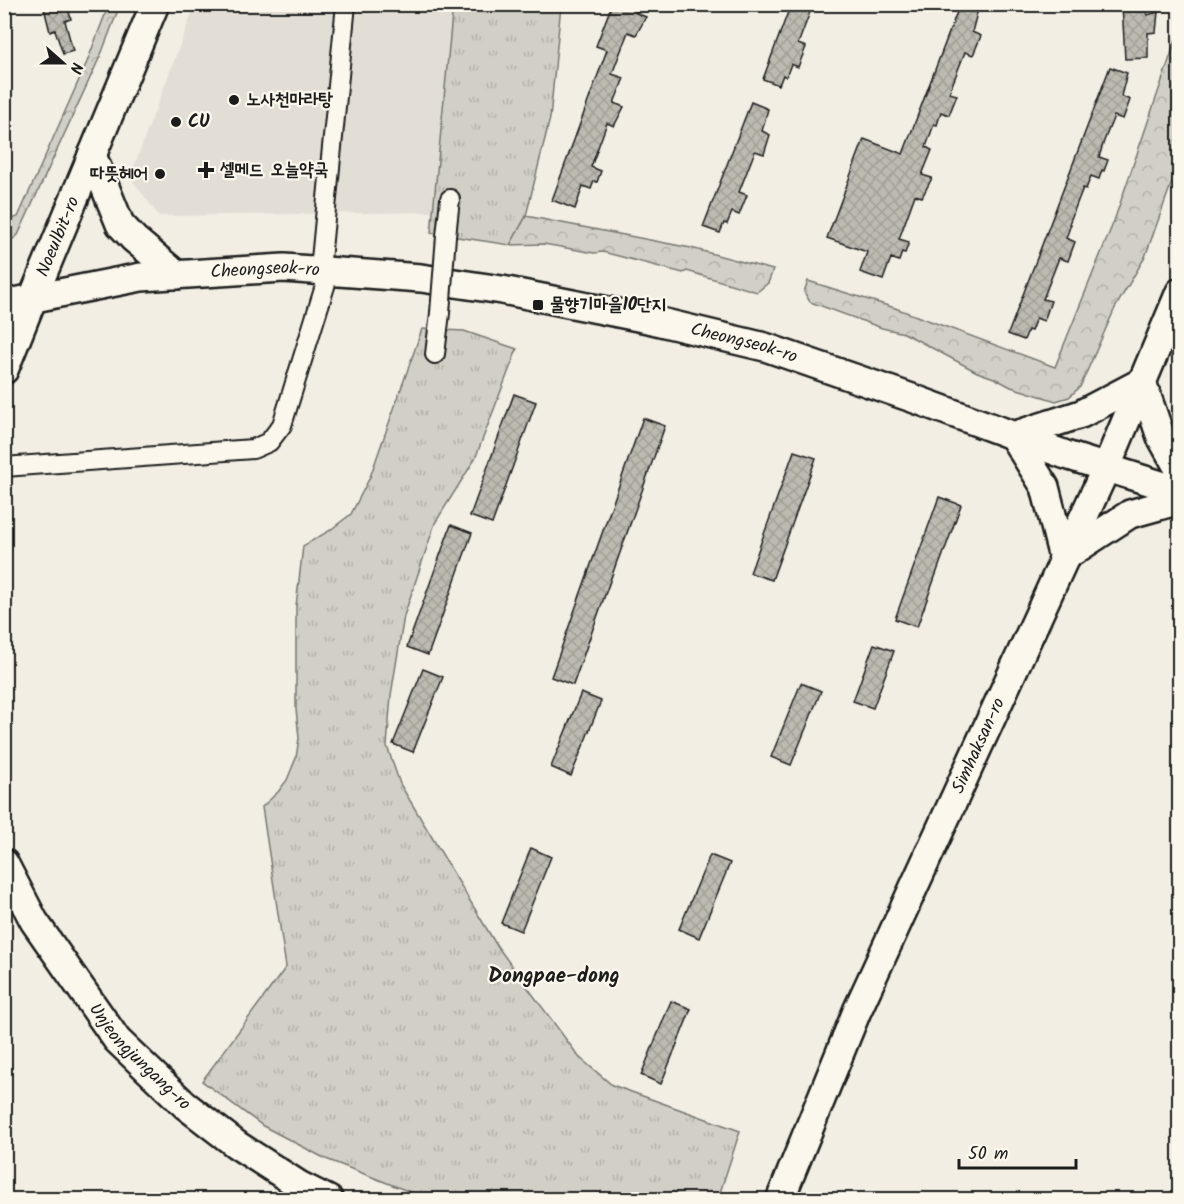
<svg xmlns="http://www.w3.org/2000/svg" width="1184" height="1204" font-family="Kalam,'Poor Story',sans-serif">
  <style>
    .built { fill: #e2ded5 }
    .forest { fill: url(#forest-crowns); stroke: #777671; stroke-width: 1.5 }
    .park { fill: url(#park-tufts); stroke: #777671; stroke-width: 1.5 }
    .building { fill: url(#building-cross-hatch); stroke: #1c1c1c; stroke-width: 1.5 }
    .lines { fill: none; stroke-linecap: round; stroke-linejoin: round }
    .street-casing { stroke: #1c1c1c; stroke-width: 22 }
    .secondary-casing { stroke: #1c1c1c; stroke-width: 32 }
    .street { stroke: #fbf7ec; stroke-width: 18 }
    .secondary { stroke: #fbf7ec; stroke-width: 27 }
    .street-bridge-casing { stroke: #1c1c1c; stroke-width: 22; stroke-linecap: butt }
    .street-bridge { stroke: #fbf7ec; stroke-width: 18 }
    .poi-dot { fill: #1c1c1c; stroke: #fbf7ec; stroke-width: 2 }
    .labels { text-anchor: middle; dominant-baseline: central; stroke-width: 4.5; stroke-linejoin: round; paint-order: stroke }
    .poi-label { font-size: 18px; font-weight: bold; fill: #1c1c1c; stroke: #fbf7ec; text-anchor: start }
    .street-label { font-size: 18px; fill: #1c1c1c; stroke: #fbf7ec }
    .quarter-label { font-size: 21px; font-weight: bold; fill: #1c1c1c; stroke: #fbf7ec }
  </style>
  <defs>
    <pattern id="forest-crowns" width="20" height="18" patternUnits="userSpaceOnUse" patternTransform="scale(1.5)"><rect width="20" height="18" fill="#d2cfc6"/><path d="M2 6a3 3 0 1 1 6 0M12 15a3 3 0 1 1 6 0" fill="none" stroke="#b4b1aa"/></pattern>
    <pattern id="park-tufts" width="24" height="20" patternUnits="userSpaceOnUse" patternTransform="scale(1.5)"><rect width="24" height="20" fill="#d2cfc6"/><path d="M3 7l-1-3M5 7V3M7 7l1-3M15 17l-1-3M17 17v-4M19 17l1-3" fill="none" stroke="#b4b1aa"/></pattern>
    <pattern id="building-cross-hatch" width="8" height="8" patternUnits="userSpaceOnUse" patternTransform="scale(1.5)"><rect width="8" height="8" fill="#bdbab1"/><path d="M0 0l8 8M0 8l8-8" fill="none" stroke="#a29f98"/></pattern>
  </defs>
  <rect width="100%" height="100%" fill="#f2eee4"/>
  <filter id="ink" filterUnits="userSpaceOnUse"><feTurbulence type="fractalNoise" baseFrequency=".0167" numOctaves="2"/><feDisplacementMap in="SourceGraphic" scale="12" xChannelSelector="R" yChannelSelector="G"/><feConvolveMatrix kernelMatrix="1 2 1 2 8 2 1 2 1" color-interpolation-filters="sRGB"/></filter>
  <g filter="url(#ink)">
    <!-- built -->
    <path class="built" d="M 195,5 L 453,5 L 433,212 L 159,216 L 130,177 Z"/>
    <!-- forest -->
    <g class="forest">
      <path d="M 109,4 L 120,5 L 102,52 L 18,235 L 5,245 L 5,221 L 18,217 L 87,62 Z"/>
      <path d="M 1179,31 L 1180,158 L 1178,165 L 1145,257 L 1115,308 L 1080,387 L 1069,397 L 1056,401 L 1011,387 L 994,378 L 977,372 L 904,333 L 882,328 L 810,302 L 804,292 L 808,281 L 895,308 L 1055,367 L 1114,221 Z"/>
      <path d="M 526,216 L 691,248 L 773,270 L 768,283 L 757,292 L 687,271 L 683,273 L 603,252 L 594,253 L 544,244 L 510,245 Z"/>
    </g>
    <!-- park -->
    <g class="park">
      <path d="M 453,5 L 561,5 L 550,118 L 526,216 L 510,245 L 431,233 Z"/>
      <path d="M 422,329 L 464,331 L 517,349 L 475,459 L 435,523 L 404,616 L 391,695 L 387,746 L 400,784 L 497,946 L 579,1057 L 612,1085 L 740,1131 L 718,1199 L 428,1199 L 326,1159 L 263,1126 L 202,1081 L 286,967 L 262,807 L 278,792 L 287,780 L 296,758 L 299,738 L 296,709 L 296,606 L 303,546 L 329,531 L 351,514 L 370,477 Z"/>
    </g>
    <!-- building -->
    <g class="building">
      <path d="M 43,4 L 67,4 L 71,19 L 65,21 L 73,51 L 63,54 L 55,30 L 50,32 Z"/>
      <path d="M 612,4 L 639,4 L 636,13 L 646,17 L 636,35 L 628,32 L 612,74 L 624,78 L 614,103 L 624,107 L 614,126 L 607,123 L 591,167 L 601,171 L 597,182 L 594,181 L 591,189 L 583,186 L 575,209 L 552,200 L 607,50 L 596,46 Z"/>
      <path d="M 791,4 L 813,4 L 798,44 L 806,47 L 798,67 L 791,64 L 786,77 L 783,75 L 779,85 L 763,79 Z"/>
      <path d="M 960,4 L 978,9 L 972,32 L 981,36 L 973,55 L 965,52 L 949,93 L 957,95 L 949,115 L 941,112 L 937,125 L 934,124 L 926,147 L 932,150 L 922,175 L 932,178 L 922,197 L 915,195 L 899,239 L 909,242 L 905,253 L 902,252 L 899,261 L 891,258 L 883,280 L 860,272 L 867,252 L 827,238 L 864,139 L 903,154 Z"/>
      <path d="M 1122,4 L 1146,4 L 1147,15 L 1158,12 L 1156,32 L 1148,33 L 1148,58 L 1125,59 Z"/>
      <path d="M 1110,67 L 1127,73 L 1121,96 L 1130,100 L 1123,119 L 1114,116 L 1104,141 L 1099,157 L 1108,160 L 1104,171 L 1102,170 L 1099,179 L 1091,176 L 1086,189 L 1083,188 L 1079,198 L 1069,224 L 1071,224 L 1066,238 L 1075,242 L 1068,261 L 1059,258 L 1043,299 L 1051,301 L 1044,321 L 1036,318 L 1031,331 L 1028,330 L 1024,340 L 1008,334 Z"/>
      <path d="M 751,102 L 768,109 L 762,131 L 770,135 L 764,154 L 755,151 L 739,192 L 747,195 L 739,215 L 732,212 L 727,224 L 724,223 L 720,233 L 703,227 Z"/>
      <path d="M 514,394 L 536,402 L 492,524 L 470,516 Z"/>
      <path d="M 643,418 L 665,426 L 573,685 L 551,677 Z"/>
      <path d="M 794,451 L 816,458 L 772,580 L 750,573 Z"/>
      <path d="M 939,497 L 961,505 L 917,627 L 895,619 Z"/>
      <path d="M 451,525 L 472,533 L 428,655 L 407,647 Z"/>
      <path d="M 874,644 L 894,651 L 873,708 L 853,701 Z"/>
      <path d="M 423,669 L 443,677 L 413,752 L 393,744 Z"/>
      <path d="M 801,683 L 821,691 L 791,765 L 771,757 Z"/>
      <path d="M 581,693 L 601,701 L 571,776 L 551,767 Z"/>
      <path d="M 531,848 L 551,857 L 521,931 L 501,923 Z"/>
      <path d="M 710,855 L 730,863 L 699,938 L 679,929 Z"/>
      <path d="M 671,1001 L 691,1009 L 661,1084 L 641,1075 Z"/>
    </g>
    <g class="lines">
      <!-- street casing -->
      <g class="street-casing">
        <g id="street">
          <path d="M 446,236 L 450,199"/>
          <path d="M 320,270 L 346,4"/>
          <path d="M 435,354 L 440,313"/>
          <path d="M 4,467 L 253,449 L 269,442 L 282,425 L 330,270"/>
        </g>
      </g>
      <!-- secondary casing -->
      <g class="secondary-casing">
        <g id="secondary">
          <path d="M 92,155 L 120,224 L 134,239 L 177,275"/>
          <path id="s1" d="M 4,304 L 141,277 L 284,268 L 421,278 L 502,290 L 648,319 L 765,347 L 912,398 L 1066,455 L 1180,491"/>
          <path id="s2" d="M 4,370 L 32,300 L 155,4"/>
          <path d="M 1180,471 L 1161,437 L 1142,382 L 1081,414 L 1013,436 L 1045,487 L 1063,558 L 1130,514 L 1180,500"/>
          <path id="s3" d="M 4,863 L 34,921 L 117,1040 L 185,1105 L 237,1145 L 299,1185 L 329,1200"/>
          <path id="s4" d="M 780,1200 L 857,1011 L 1107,466 L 1180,292"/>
        </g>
      </g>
      <!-- street -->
      <use href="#street" class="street"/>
      <!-- secondary -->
      <use href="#secondary" class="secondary"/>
      <!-- street-bridge casing -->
      <g class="street-bridge-casing">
        <path id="street-bridge" d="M 440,313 L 446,236"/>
      </g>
      <!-- street-bridge -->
      <use href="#street-bridge" class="street-bridge"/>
    </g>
  </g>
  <!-- markers -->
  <g class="poi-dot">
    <circle cx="234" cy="100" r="6"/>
    <circle cx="176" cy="122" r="6"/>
    <path d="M203 161h6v6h6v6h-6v6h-6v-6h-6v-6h6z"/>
    <circle cx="160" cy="174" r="6"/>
    <rect x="532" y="299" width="12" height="12" rx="3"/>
  </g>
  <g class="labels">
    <!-- poi labels -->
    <g class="poi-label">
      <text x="246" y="100">노사천마라탕</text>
      <text x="188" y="122">CU</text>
      <text x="220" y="170">셀메드 오늘약국</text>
      <text x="148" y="174" text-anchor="end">따뜻헤어</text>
      <text x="550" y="305">물향기마을10단지</text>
    </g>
    <!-- street labels -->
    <g class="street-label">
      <text stroke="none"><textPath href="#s2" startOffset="144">Noeulbit-ro</textPath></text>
      <text stroke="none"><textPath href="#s1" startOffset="264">Cheongseok-ro</textPath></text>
      <text stroke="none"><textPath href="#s1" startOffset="750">Cheongseok-ro</textPath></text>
      <text stroke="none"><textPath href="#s4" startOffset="496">Simhaksan-ro</textPath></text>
      <text stroke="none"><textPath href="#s3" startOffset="238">Unjeongjungang-ro</textPath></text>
    </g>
    <!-- quarter labels -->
    <g class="quarter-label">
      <text x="554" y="976">Dongpae-dong</text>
    </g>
  </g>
  <!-- margin -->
  <rect width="1184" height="1204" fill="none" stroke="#fbf7ec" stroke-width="24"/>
  <rect x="12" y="12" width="1160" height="1180" fill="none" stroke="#1c1c1c" stroke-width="2" filter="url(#ink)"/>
  <!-- north arrow -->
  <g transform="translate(63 63) rotate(111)" stroke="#fbf7ec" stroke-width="4.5" paint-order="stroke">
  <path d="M0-4.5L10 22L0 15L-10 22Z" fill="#1c1c1c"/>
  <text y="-9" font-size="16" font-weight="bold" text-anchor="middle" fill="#1c1c1c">N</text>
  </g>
  <!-- scale -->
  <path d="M959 1159v9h117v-9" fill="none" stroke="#1c1c1c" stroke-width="3"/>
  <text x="968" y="1159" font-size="18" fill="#1c1c1c" stroke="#fbf7ec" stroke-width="4.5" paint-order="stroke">50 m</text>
</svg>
